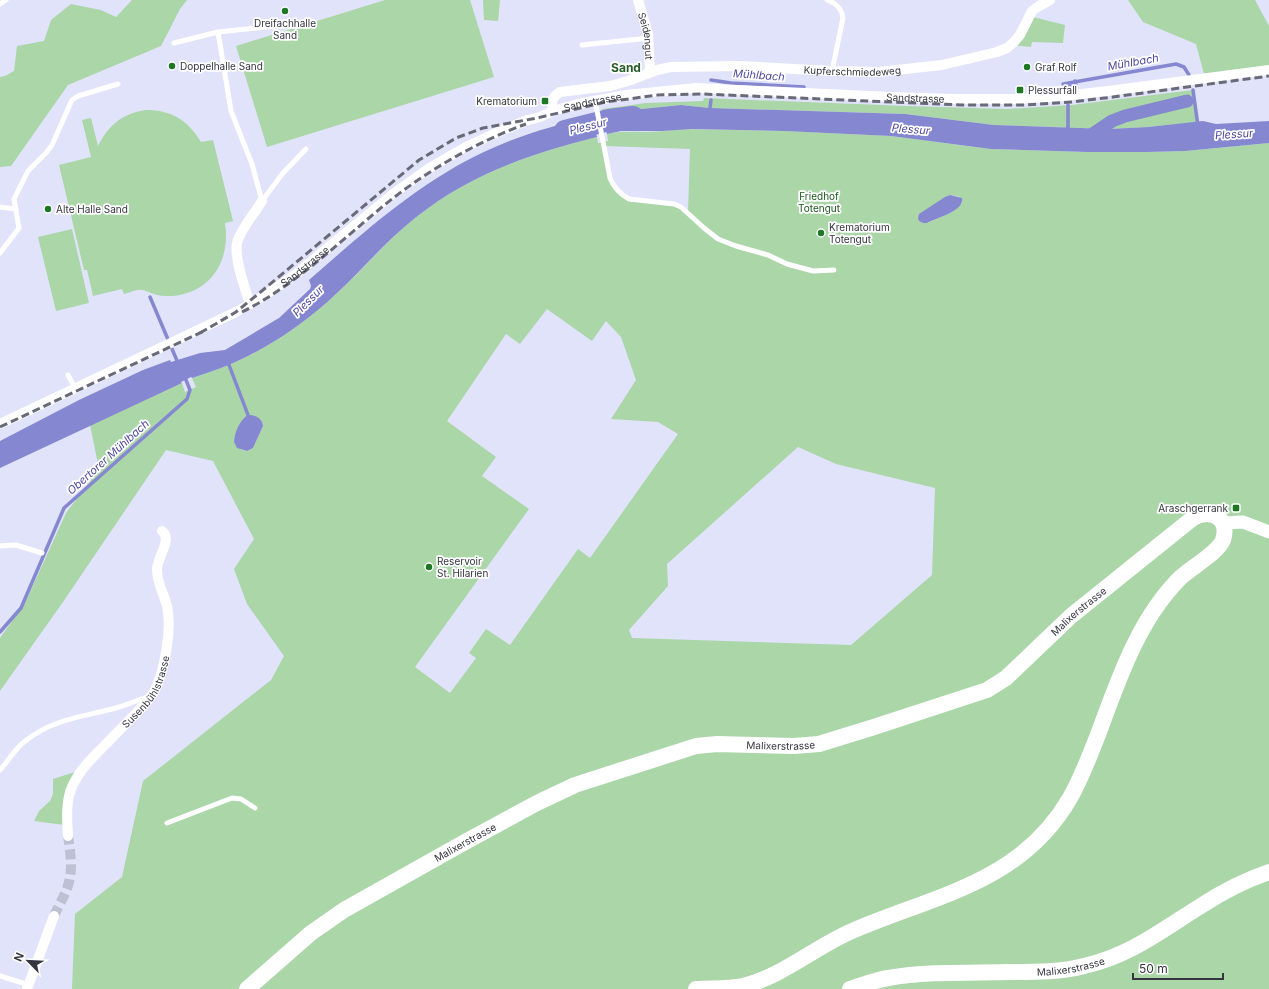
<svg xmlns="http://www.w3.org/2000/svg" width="1269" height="989" font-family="Inter,sans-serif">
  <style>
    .green { fill: #aad6a8; fill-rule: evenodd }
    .water { fill: #8587d0 }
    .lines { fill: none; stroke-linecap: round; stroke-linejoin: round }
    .stream { stroke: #8587d0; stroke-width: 3.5 }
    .canal { stroke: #8587d0; stroke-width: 13 }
    .river { stroke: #8587d0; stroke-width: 22 }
    .minor-tunnel { stroke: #bec0d4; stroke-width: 10; stroke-dasharray: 10 5; stroke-linecap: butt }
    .service { stroke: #fff; stroke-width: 5 }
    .minor { stroke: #fff; stroke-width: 10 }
    .tertiary { stroke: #fff; stroke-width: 13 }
    .primary { stroke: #fff; stroke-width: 16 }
    .rail { stroke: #696a77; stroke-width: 3; stroke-dasharray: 8 4; stroke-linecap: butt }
    .poi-dot { fill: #1e7725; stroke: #fff; stroke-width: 1.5 }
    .labels { text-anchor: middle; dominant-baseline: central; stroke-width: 3.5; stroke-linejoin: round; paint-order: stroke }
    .poi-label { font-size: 10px; fill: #34353e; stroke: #fff; text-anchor: start }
    .street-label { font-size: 10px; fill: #34353e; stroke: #fff }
    .park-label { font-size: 10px; fill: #19571c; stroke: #fff }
    .water-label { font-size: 11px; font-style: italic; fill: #4c489f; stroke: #fff }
    .quarter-label { font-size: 12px; font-weight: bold; fill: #255b27; stroke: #fff }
  </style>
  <rect width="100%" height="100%" fill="#e1e3fa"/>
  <!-- green -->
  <g class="green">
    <path d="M 132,0 L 187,0 L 180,9 L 161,46 L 68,85 L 11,166 L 0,167 L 0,77 L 5,76 L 14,71 L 17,46 L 44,41 L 51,20 L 71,4 L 101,10 L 116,17 Z"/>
    <path d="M 385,0 L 470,0 L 494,77 L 267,147 L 236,46 Z"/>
    <path d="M 483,0 L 500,0 L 498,21 L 484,20 Z"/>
    <path d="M 1128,0 L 1255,0 L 1269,26 L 1269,70 L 1205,78 L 1196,44 L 1143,22 Z"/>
    <path d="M 1029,16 L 1065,25 L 1063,43 L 1032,42 L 1031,47 L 1011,45 Z"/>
    <path d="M 1193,90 L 1198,122 L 1148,127 L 1109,129 L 994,125 L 905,114 L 710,108 L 681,105 L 602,113 L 602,109 L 646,103 L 703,101 L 704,98 L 906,106 L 1007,109 L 1072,105 Z"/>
    <path d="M 146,110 C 171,110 188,120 201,142 L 213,140 L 233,221 L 225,223 C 231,260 211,293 172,296 C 165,296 158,296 151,293 C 148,292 145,290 142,290 C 137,289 129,293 124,294 L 122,289 L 93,296 L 87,270 L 84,270 L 59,165 L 91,157 L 82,120 L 91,118 L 98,146 C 109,125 121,114 146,110 Z"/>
    <path d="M 680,129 L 784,131 L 891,136 L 991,149 L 1087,152 L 1147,152 L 1185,151 L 1269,143 L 1269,989 L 72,989 L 75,914 L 122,877 L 143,781 L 271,680 L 284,656 L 247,604 L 234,569 L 254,539 L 213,461 L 166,450 L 63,602 L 0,691 L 0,638 L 25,603 L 66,513 L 99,469 L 90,425 L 182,383 L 185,392 L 196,387 L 192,378 C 211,372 230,365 248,356 C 280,340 311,318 337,293 C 364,269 387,240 415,218 C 470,174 530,154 597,137 L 598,143 L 608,141 L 607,134 C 619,131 630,132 642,132 C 655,132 668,131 680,129 ZM 604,146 L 690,149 L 688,212 L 674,204 L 624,197 L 612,183 ZM 950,195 L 960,197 L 962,201 L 962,203 L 952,212 L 927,223 L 923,223 L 919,221 L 923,212 ZM 547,309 L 592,341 L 606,321 L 621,337 L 636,380 L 611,419 L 658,422 L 678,434 L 590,558 L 578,549 L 510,645 L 486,629 L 469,653 L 476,658 L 450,693 L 415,667 L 529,509 L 482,476 L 496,457 L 447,421 L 506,334 L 520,344 ZM 248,415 C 255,415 262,419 263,426 L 253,448 L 247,451 C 240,450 234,447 234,439 L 243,419 ZM 798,447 L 836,464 L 935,488 L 932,575 L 851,645 L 632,638 L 629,630 L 668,586 L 667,564 Z"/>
    <path d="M 72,229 L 89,303 L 56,311 L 38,237 Z"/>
    <path d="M 78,771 L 64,825 L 34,821 L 39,811 L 50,801 L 53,794 L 53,779 Z"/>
  </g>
  <!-- water -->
  <g class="water">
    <path d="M 681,105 L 710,108 L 905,114 L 994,125 L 1109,129 L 1148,127 L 1203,121 L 1216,124 L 1269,121 L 1269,143 L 1185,151 L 1147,152 L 1087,152 L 991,149 L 891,136 L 784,131 L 691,129 L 662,131 L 621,131 L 607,134 L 602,113 Z"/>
    <path d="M 593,116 L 597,137 C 530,154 470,174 415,218 C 387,240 364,268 337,293 C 311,318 280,340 248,356 C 230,365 211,372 192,378 L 191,377 L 181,382 L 182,383 L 0,468 L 0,441 L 79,400 L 143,370 L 170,360 L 171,362 L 200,353 L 225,350 L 279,318 L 310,289 L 311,286 L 309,280 C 364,232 419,182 486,151 C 520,135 556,125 593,116 Z"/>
    <path d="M 950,195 L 962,198 C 965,211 936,218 927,223 L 923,223 L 919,221 L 918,218 L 919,214 L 945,197 Z"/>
    <path d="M 248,415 C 255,415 262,418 263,426 L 253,448 L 247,451 L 237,448 L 234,442 C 234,434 240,419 248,415 Z"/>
  </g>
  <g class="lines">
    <!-- stream -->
    <g class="stream">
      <path d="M 711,80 L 731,83 L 804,87"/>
      <path d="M 1063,84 L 1176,64 L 1184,67 L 1189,75"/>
      <path d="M 1193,90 L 1198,126"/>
      <path d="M 1067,91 L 1067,87 L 1076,85 L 1075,81"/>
      <path d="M 708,112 L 710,108 L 711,100"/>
      <path d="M 1066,131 L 1068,127 L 1068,105"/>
      <path d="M 150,297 L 178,363"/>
      <path d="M 227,363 L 229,365 L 248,415"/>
      <path d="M 0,632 L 21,608 L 64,508 L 187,399 L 190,390 L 184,375"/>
    </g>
    <!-- canal -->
    <path class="canal" d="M 1087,138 L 1112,121 L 1125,116 L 1187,101"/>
    <!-- river -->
    <path class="river" d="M 565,131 L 609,120 L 633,117"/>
    <!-- minor-tunnel -->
    <path class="minor-tunnel" d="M 54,916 C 59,905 66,894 69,882 C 73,867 70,850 68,836"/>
    <!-- service -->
    <g class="service">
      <path d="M 827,0 C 836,3 842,8 843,18 L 832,71"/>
      <path d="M 0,4 L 6,0"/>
      <path d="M 218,32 L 276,26 L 287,23"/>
      <path d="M 174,43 L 218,32 L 231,111 L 252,164 L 262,201"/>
      <path d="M 582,45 L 649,38"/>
      <path d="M 595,100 L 610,178 C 614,188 620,194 629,199 L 674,204 L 681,207 L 704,228 L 718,239 L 736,246 L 768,255 L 787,264 L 813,271 L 834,270"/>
      <path d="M 262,201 L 283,173 L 306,149"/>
      <path d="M 0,207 L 16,209"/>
      <path d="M 0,253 L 19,228 L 14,199 L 28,171 L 46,153 L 52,145 L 72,100 L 78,96 L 118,84"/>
      <path d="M 68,375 L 75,388"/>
      <path d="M 0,546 L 16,545 L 42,553"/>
      <path d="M 0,770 C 9,760 14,750 24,742 C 53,718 85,717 119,707 C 129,704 138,700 148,697"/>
      <path d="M 167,823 L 232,798 L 241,799 L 255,808"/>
      <path d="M 0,976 L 29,985"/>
    </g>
    <!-- minor -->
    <g class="minor">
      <path id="s1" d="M 638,0 L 648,34 L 650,72"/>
      <path id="s2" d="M 553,111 C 551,102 552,97 560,92 L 610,86 L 628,81 L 657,70 L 671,67 L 740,66 L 832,71 L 878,72 L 942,65 L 997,52 L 1007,48 L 1014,42 L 1020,35 L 1032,11 L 1039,6 L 1050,0"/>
      <path d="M 250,304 C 245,289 234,258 237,243 C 240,230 255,213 262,201"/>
      <path id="s3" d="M 0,424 L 236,312 L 264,296 L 296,274 L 393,194 L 428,169 L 464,148 L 498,132 L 528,120 L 540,117 L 553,111 L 578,104 L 626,95 L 696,88 L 891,97 L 953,99 L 1019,99 L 1064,96 L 1108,91 L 1269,70"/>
      <path id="s4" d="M 68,836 C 67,821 66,806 70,792 C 77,772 92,758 107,743 C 119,730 132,718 144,705 C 148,700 152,696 155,690 C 165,669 172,629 167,606 C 164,594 157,583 157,570 C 157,557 173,539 162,531"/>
      <path d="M 27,989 L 54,916"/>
    </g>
    <!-- tertiary -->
    <path class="tertiary" d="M 1223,523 L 1243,522 L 1269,532"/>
    <!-- primary -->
    <g class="primary">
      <path id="s5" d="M 247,989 L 311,933 L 344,910 L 465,842 L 537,803 L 575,785 L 696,746 L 717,744 L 794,746 L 819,744 L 874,727 L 987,690 L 1006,678 L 1071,616 L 1193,518 C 1211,508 1230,518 1223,540 C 1218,553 1190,568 1179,579 C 1138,621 1119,678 1099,732 C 1090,755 1082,777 1070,798 C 1021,883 935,895 852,931 C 815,947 783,976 743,986 C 727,989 712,988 696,989"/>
      <path id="s6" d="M 850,989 C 863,985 875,980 888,978 C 928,971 971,973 1012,972 C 1036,972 1061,972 1084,966 C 1132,955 1163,929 1204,904 C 1224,891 1246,880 1269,872"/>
    </g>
    <!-- rail -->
    <g class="rail">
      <path d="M 242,312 C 298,284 343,238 392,199 C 432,168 477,142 526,124"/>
      <path d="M 200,333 L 236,312 L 263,290 L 419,160 L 456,138 L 483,128 L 537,118 L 606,102 L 658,95 L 703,94 L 963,105 L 1023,105 L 1072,102 L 1113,97 L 1269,76"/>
      <path d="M 0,427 L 204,331"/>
    </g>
  </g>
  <!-- markers -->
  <g class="poi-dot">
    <circle cx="285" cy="11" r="4"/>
    <circle cx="172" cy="66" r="4"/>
    <circle cx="1027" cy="67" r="4"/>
    <rect x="1016" y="86" width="8" height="8" rx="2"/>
    <rect x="541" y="97" width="8" height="8" rx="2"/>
    <circle cx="48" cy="209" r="4"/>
    <circle cx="821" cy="233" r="4"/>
    <rect x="1232" y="504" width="8" height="8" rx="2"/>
    <circle cx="429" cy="567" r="4"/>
  </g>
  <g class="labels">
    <!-- poi labels -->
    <g class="poi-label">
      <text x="285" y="23" text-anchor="middle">Dreifachhalle<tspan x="285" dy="12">Sand</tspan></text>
      <text x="180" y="66">Doppelhalle Sand</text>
      <text x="1035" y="67">Graf Rolf</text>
      <text x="1028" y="90">Plessurfall</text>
      <text x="537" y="101" text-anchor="end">Krematorium</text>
      <text x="56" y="209">Alte Halle Sand</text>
      <text x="829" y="227">Krematorium<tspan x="829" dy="12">Totengut</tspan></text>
      <text x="1228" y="508" text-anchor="end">Araschgerrank</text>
      <text x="437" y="561">Reservoir<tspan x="437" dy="12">St. Hilarien</tspan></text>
    </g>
    <!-- street labels -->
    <g class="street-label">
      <text stroke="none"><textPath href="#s1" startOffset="37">Seidengut</textPath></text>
      <text stroke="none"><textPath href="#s2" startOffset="318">Kupferschmiedeweg</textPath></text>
      <text stroke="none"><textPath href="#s3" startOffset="1004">Sandstrasse</textPath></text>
      <text stroke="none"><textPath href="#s3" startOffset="680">Sandstrasse</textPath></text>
      <text stroke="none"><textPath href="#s3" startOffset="344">Sandstrasse</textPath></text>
      <text stroke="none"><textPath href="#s5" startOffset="936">Malixerstrasse</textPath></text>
      <text stroke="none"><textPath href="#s4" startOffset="172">Susenbühlstrasse</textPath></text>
      <text stroke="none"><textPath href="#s5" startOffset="600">Malixerstrasse</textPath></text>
      <text stroke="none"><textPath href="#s5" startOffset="264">Malixerstrasse</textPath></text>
      <text stroke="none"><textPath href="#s6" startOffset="223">Malixerstrasse</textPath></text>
    </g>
    <!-- park labels -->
    <g class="park-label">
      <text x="819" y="196">Friedhof<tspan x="819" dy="12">Totengut</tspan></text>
    </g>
    <!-- water labels -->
    <g class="water-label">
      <text transform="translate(1133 62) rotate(-10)">Mühlbach</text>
      <text transform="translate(759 75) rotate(4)">Mühlbach</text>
      <text transform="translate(588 126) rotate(-14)">Plessur</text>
      <text transform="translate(911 129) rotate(5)">Plessur</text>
      <text transform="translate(1234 134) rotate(-4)">Plessur</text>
      <text transform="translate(308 301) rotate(-45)">Plessur</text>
      <text transform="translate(108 457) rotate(-42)">Obertorer Mühlbach</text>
    </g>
    <!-- quarter labels -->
    <g class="quarter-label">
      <text x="626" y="67">Sand</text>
    </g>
  </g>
  <!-- north arrow -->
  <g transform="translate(28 961) rotate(294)" stroke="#ffffff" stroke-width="3" paint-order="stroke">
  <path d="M0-3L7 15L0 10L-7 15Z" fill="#34353e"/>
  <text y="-6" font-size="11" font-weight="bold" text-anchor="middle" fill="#34353e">N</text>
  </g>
  <!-- scale -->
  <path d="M1133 973v6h90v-6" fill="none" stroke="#34353e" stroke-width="2"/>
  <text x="1139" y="973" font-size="12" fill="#34353e" stroke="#ffffff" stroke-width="3" paint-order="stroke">50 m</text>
</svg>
